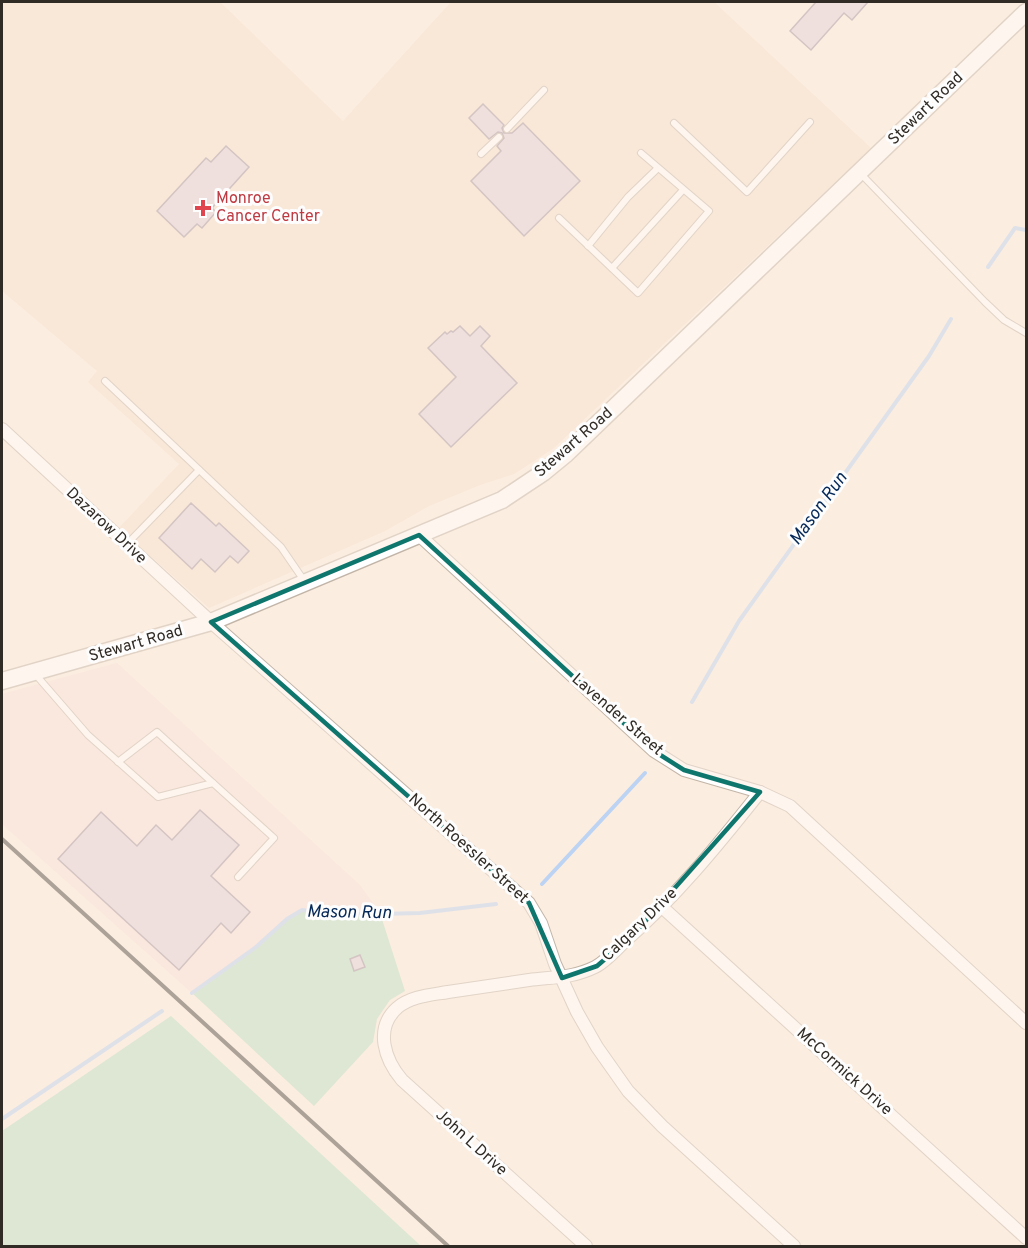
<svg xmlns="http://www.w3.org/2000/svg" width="1028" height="1248" font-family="Overpass,sans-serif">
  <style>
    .built { fill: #f5e1ce }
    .industrial { fill: #f9dfda }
    .green { fill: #b8e0c4 }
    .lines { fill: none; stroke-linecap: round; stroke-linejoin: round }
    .stream { stroke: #bcd3f4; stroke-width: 4 }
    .building { fill: #e0d0dc; stroke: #a3949f; stroke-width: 1.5 }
    .lane-casing { stroke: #c2b5a8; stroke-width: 8 }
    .street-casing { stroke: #c2b5a8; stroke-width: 14 }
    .secondary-casing { stroke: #c2b5a8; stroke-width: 19 }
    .lane { stroke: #fff; stroke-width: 6 }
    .street { stroke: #fff; stroke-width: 12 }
    .secondary { stroke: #fff; stroke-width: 16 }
    .rail { stroke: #4d4740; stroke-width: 4 }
    .marked { fill: none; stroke: #0f766e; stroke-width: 4.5; stroke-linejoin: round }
    .health-dot { fill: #e0444e; stroke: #fdfdfd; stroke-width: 2 }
    .labels { text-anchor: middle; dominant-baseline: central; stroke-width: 6; stroke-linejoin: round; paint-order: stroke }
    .street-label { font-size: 16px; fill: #302b25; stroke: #fdfdfd }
    .health-label { font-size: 16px; fill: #be3a42; stroke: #fdfdfd; text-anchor: start }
    .water-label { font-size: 18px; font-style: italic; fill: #052857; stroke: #fdfdfd }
  </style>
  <rect width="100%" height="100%" fill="#fbede0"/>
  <!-- built -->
  <path class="built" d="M 2,2 L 220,2 L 343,121 L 451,2 L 714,2 L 871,148 L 554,448 L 514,474 L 480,485 L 429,506 L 385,531 L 209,608 L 119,528 L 179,464 L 88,382 L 97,371 L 2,291 Z"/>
  <!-- industrial -->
  <path class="industrial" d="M 117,663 L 360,885 L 380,913 L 337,915 L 302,910 L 287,919 L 256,947 L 192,993 L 2,824 L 2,694 Z"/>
  <!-- green -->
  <g class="green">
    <path d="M 302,910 L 337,915 L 380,913 L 405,991 L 390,1000 L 383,1010 L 377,1019 L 373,1042 L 314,1106 L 192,993 L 256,947 L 287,919 Z"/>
    <path d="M 171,1016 L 421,1246 L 2,1246 L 2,1131 Z"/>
  </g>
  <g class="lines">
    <!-- stream -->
    <g class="stream">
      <path d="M 988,267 L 1015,228 L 1026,230"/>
      <path d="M 692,702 L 739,621 L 929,356 L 951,319"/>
      <path d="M 542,884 L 645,773"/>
      <path d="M 192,993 L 256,947 L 287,919 L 302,910 L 337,915 L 420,913 L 496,904"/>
      <path d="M 2,1119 L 162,1011"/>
    </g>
  </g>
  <!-- building -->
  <g class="building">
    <path d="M 816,2 L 868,2 L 852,20 L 844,13 L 811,50 L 790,31 Z"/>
    <path d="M 483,104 L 504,125 L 502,128 L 504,133 L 512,133 L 523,123 L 580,181 L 524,236 L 471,181 L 501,151 L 497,146 L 504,138 L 502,133 L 498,132 L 489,139 L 469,118 Z"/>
    <path d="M 226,146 L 249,167 L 212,208 L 216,212 L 202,228 L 197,224 L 184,237 L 157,211 L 206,158 L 211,162 Z"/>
    <path d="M 460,326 L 470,336 L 480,326 L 490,336 L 481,346 L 517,383 L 451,447 L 419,414 L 456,377 L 428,348 L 445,332 L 447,334 L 451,331 L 453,332 Z"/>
    <path d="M 191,503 L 216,526 L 219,523 L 249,551 L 238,563 L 230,556 L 215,572 L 201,559 L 192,569 L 159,538 Z"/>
    <path d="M 200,810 L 239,845 L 211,876 L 250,912 L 231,933 L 221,923 L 179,970 L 58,859 L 101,812 L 137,846 L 156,825 L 172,840 Z"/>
    <path d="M 360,955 L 365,967 L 354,971 L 350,959 Z"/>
  </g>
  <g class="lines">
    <!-- lane casing -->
    <g class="lane-casing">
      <g id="lane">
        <path d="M 674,123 L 747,192 L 810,122"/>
        <path d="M 507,129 L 544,90"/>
        <path d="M 481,154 L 499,137"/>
        <path d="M 861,174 L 985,302 L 1004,320 L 1026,333"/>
        <path d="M 559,218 L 638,293 L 709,211 L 641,153"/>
        <path d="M 588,246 L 628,197 L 658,168"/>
        <path d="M 612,268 L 683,190"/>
        <path d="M 105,381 L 281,547 L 305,582"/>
        <path d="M 127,544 L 199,470"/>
        <path d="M 36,675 L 88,735 L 158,797 L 213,783 L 274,838 L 238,877"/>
        <path d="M 118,762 L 157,732 L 213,783"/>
      </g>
    </g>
    <!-- street casing -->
    <g class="street-casing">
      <g id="street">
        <path d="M 2,429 L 211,622 L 529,903 L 541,923 L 555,964 L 577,1012 L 597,1047 L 628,1091 L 662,1126 L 794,1246"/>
        <path d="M 419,535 L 654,751 L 684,770 L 760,792 L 790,806 L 1026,1023"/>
        <path d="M 662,907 L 1026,1238"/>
        <path d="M 586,1246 L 402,1080 C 385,1060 374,1029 397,1008 C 411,996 431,995 448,992 C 475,988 502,984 529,980 C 553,977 573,978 595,967 C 605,962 615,951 623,943 C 674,899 718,845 760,792"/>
      </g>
    </g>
    <!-- secondary casing -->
    <g class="secondary-casing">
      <path id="secondary" d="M 2,681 L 211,622 L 502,500 L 544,472 L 566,454 L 1026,12"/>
    </g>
    <!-- lane -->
    <use href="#lane" class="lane"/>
    <!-- street -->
    <use href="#street" class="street"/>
    <!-- secondary -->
    <use href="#secondary" class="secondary"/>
    <!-- rail -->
    <path class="rail" d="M 2,839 L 448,1246"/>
  </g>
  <!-- marked area -->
  <path d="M0 0H1028V1248H0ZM 419,535 L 654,751 L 684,770 L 760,792 L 633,935 L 597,966 L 562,978 L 529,903 L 211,622 Z" fill="#fbede0" fill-opacity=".55" fill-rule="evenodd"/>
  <path class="marked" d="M 419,535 L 654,751 L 684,770 L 760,792 L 633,935 L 597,966 L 562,978 L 529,903 L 211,622 Z"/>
  <!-- markers -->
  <path class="health-dot" d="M200 199h6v6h6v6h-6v6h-6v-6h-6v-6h6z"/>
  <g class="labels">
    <!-- street labels -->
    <g class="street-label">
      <text transform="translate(926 109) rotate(-44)">Stewart Road</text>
      <text transform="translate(574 443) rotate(-41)">Stewart Road</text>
      <text transform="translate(106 526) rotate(43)">Dazarow Drive</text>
      <text transform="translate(136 644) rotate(-16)">Stewart Road</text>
      <text transform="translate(617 715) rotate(41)">Lavender Street</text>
      <text transform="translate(468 849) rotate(42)">North Roessler Street</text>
      <text transform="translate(640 925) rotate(-44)">Calgary Drive</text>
      <text transform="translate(844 1072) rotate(42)">McCormick Drive</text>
      <text transform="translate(471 1143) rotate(42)">John L Drive</text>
    </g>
    <!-- health labels -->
    <g class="health-label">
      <text x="216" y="199">Monroe<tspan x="216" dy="18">Cancer Center</tspan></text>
    </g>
    <!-- water labels -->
    <g class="water-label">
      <text transform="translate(819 509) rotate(-54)">Mason Run</text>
      <text transform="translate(349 913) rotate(1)">Mason Run</text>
    </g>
  </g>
  <!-- border -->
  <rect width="1028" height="1248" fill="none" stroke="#302b25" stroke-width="6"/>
</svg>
